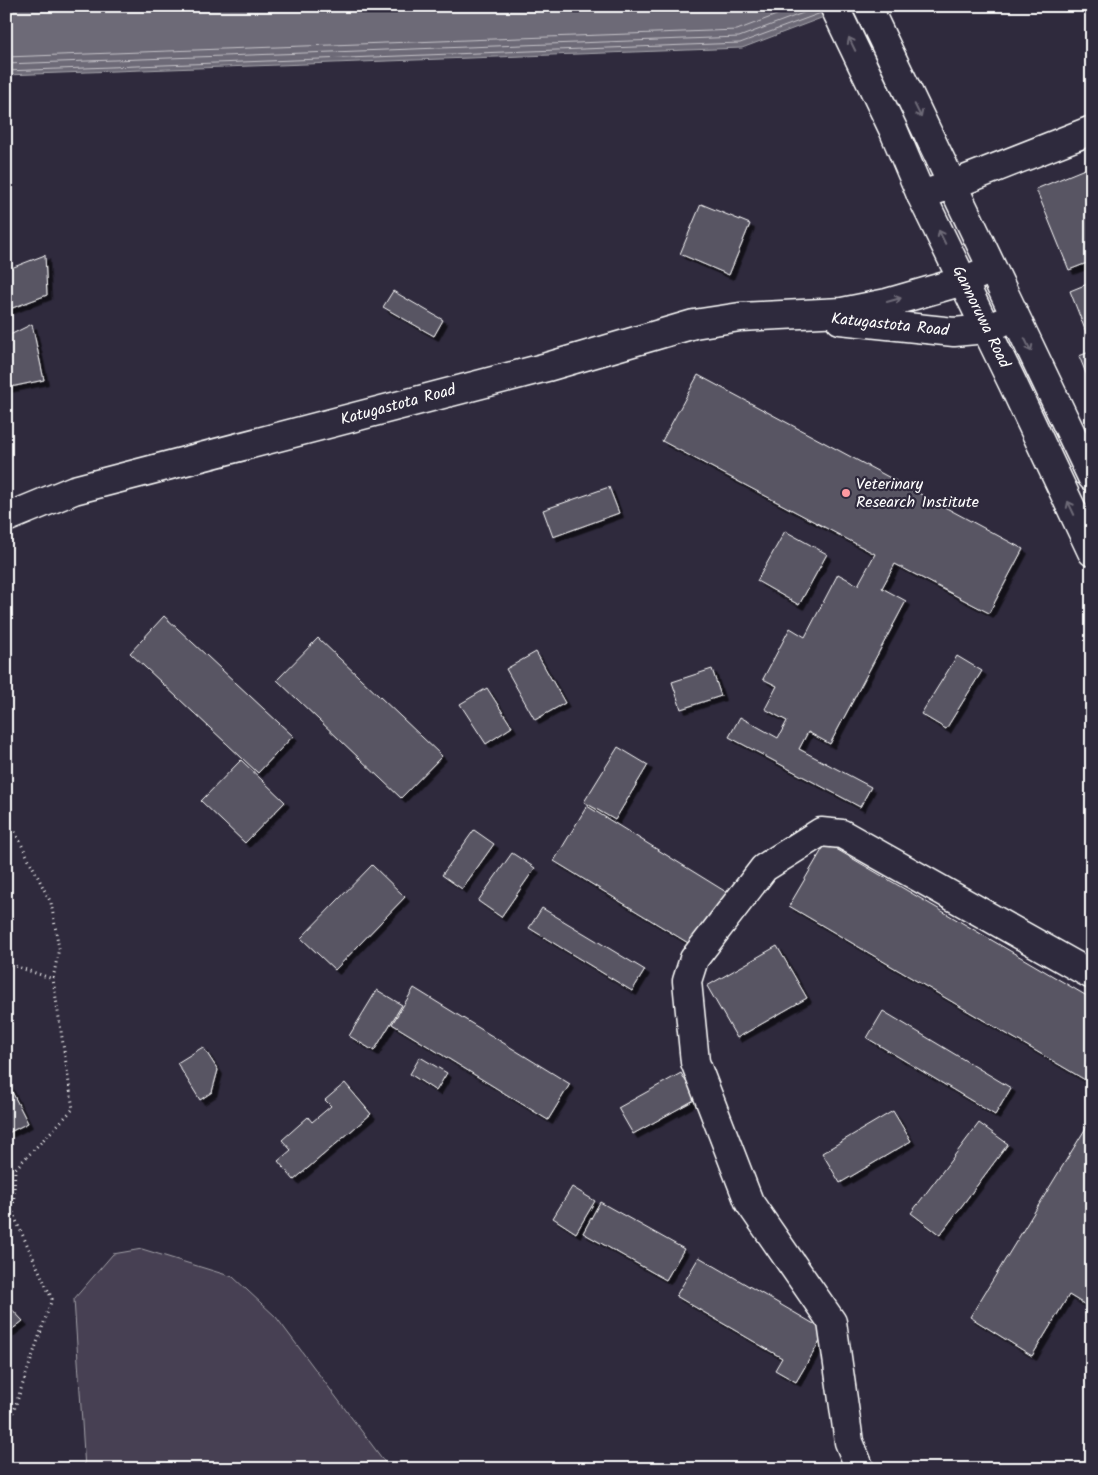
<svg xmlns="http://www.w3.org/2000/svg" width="1098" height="1475" font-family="Kalam,sans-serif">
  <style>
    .green { fill: #464152; stroke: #a2a0a8 }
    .water { fill: #6d6a77; stroke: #a7a6ad }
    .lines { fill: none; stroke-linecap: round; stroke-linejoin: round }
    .shore { stroke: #c5c3c9; stroke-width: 1 }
    .building { fill: #595564; stroke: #fff; filter: url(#shadow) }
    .minor-casing { stroke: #fff; stroke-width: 31 }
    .major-casing { stroke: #fff; stroke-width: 31 }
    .path { stroke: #fff; stroke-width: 3; stroke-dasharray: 1 4; stroke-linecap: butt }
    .minor { stroke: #2f2a3d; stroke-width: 28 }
    .major { stroke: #2f2a3d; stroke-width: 28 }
    .oneway { stroke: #6d6a77 }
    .poi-dot { fill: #ff9aa2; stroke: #2f2a3d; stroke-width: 2 }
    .labels { text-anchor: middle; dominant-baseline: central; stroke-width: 4.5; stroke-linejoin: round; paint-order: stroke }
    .street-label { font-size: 16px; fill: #fff; stroke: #2f2a3d }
    .poi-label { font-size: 16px; fill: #fff; stroke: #2f2a3d; text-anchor: start }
  </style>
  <defs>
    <filter id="shadow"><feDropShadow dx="4.5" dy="4.5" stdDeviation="0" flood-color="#0009"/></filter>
  </defs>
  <rect width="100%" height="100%" fill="#2f2a3d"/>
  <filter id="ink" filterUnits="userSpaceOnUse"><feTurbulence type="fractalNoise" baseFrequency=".02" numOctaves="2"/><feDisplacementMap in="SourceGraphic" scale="10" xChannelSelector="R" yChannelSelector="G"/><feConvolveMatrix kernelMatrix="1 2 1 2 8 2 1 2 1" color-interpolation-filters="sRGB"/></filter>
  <g filter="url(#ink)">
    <!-- green -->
    <path class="green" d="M 142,1249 L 233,1277 L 276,1317 L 390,1469 L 85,1469 L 74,1299 L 113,1254 Z"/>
    <!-- water -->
    <path class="water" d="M 6,6 L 853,6 L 742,48 L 6,75 Z"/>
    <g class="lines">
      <!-- shore -->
      <g class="shore">
        <path d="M 6,57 L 737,30 L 800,6"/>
        <path d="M 6,64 L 739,37 L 819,7"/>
        <path d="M 6,71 L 740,43 L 821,13"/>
      </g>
    </g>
    <!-- building -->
    <g class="building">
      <path d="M 1092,166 L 1092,261 L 1069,270 L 1036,189 Z"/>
      <path d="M 701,204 L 750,224 L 729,275 L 680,254 Z"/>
      <path d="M 45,255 L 47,295 L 7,310 L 6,270 Z"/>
      <path d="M 1092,282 L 1092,344 L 1091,345 L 1070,291 Z"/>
      <path d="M 393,291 L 443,320 L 434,336 L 383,307 Z"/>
      <path d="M 32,324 L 44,380 L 6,388 L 6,337 Z"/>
      <path d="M 1092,351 L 1092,388 L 1079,356 Z"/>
      <path d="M 698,375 L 1023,549 L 989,613 L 895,564 L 882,588 L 906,601 L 830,744 L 808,732 L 799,749 L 871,787 L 860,807 L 729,737 L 740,717 L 778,738 L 787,721 L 765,709 L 777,686 L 763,679 L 790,628 L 805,637 L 838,574 L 858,585 L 875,554 L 662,441 Z"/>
      <path d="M 609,487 L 619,513 L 553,537 L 543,510 Z"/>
      <path d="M 785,531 L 827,554 L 799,605 L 757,581 Z"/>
      <path d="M 164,616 L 293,736 L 258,773 L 130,653 Z"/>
      <path d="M 318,638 L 442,756 L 401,798 L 277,680 Z"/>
      <path d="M 536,652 L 565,703 L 535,720 L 506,669 Z"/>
      <path d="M 957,656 L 982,671 L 946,729 L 921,714 Z"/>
      <path d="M 712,669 L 721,696 L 681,709 L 672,682 Z"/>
      <path d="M 487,688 L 512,727 L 486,744 L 460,704 Z"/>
      <path d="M 618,747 L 648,765 L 615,820 L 584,802 Z"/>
      <path d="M 241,760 L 285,802 L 245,843 L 201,801 Z"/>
      <path d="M 587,806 L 731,895 L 698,949 L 554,861 Z"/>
      <path d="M 474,830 L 494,844 L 462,889 L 442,875 Z"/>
      <path d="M 826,843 L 1092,999 L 1092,1084 L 789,906 Z"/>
      <path d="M 512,853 L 535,868 L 501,917 L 478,901 Z"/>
      <path d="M 372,865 L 405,897 L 335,970 L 301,938 Z"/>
      <path d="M 542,908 L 645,970 L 632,991 L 529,928 Z"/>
      <path d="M 777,946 L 807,998 L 737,1038 L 707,986 Z"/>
      <path d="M 414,988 L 570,1084 L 548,1120 L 392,1024 Z"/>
      <path d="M 377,990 L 402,1005 L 374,1051 L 349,1036 Z"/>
      <path d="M 883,1011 L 1011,1088 L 995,1115 L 867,1038 Z"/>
      <path d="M 203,1047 L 218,1070 L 212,1092 L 200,1100 L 177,1063 Z"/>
      <path d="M 420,1057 L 447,1073 L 436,1091 L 410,1074 Z"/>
      <path d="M 681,1073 L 696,1099 L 633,1134 L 618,1108 Z"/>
      <path d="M 6,1080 L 28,1123 L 6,1134 Z"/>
      <path d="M 345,1083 L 371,1114 L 294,1180 L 278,1161 L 291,1150 L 282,1140 L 308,1117 L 312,1122 L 331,1106 L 325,1100 Z"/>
      <path d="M 893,1111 L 911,1141 L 840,1183 L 822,1153 Z"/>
      <path d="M 1092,1118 L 1092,1309 L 1069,1295 L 1032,1356 L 970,1317 Z"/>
      <path d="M 979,1123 L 1008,1144 L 940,1235 L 911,1213 Z"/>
      <path d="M 572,1187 L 595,1201 L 576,1233 L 553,1218 Z"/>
      <path d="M 600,1202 L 684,1249 L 666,1280 L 583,1233 Z"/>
      <path d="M 699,1257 L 826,1331 L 796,1382 L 775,1370 L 782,1358 L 676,1296 Z"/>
      <path d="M 6,1303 L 23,1321 L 6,1334 Z"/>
    </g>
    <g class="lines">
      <!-- minor casing -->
      <g class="minor-casing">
        <g id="minor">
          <path d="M 921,195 L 952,185 L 1092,130"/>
          <path d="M 860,1469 L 849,1442 L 832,1322 L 749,1202 L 695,1062 L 687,981 L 694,959 L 764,868 L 821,832 L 842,834 L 1092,975"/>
        </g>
      </g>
      <!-- major casing -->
      <g class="major-casing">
        <g id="major">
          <path d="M 834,6 L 893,129 L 921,195 L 1012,382 L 1092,552"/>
          <path d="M 867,6 C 943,163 1016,321 1092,477"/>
          <path d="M 840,320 L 954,332 L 986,329 L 1000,323"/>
          <path d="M 6,518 L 74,490 L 547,367 L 694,324 L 740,317 L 842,312 L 887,303 L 963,281 L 992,269"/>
        </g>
      </g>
      <!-- path -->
      <g class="path">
        <path d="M 6,814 L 51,903 L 59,948 L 53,979 L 73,1109 L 15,1169 L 13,1214 L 52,1299 L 6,1433"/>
        <path d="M 6,963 L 53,979"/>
      </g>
      <!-- minor -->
      <use href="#minor" class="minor"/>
      <!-- major -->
      <use href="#major" class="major"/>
    </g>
    <!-- one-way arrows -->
    <defs><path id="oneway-shaft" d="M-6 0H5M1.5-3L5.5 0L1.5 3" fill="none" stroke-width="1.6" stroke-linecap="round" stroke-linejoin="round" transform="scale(1.25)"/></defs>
    <g class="oneway">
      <use href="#oneway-shaft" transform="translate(852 44) rotate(-116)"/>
      <use href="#oneway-shaft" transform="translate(918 111) rotate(64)"/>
      <use href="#oneway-shaft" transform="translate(942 237) rotate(-116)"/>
      <use href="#oneway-shaft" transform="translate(894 300) rotate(-16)"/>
      <use href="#oneway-shaft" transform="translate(1028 345) rotate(64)"/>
      <use href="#oneway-shaft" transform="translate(1071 508) rotate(-115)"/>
    </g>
  </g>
  <!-- markers -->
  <circle class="poi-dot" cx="846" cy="493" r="5"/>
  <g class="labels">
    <!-- street labels -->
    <g class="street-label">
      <text transform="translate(981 317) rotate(64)">Gannoruwa Road</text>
      <text transform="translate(890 325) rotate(6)">Katugastota Road</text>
      <text transform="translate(398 405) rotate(-15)">Katugastota Road</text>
    </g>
    <!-- poi labels -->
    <g class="poi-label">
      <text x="856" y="484">Veterinary<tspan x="856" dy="18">Research Institute</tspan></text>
    </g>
  </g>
  <!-- margin -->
  <rect width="1098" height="1475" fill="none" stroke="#2f2a3d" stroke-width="25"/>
  <rect x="12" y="12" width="1073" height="1450" fill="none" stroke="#fff" stroke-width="2" filter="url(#ink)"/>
</svg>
